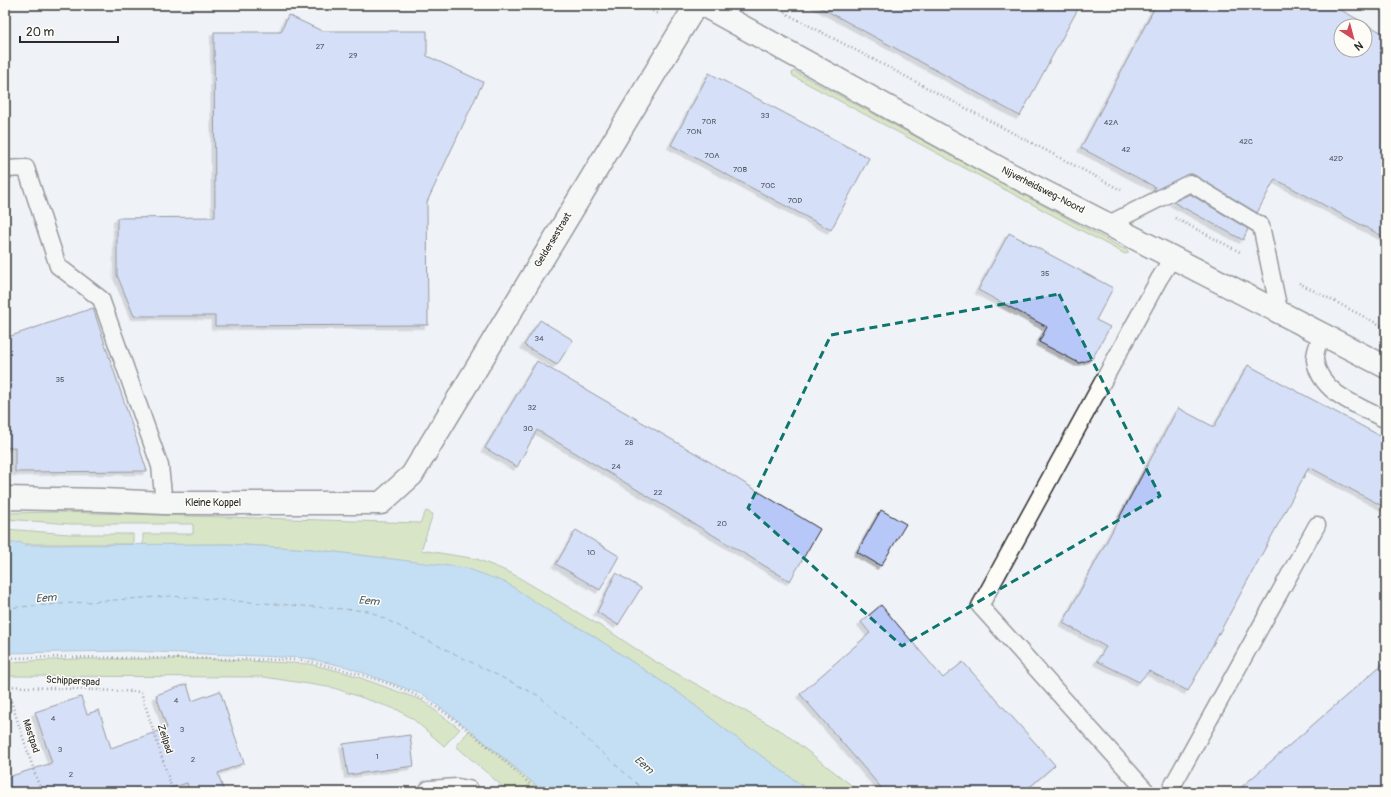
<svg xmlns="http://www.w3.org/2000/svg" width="1391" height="797" font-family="Pangolin,sans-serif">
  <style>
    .green { fill: #bdd68d; stroke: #74805c }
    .water { fill: #90c6ee; stroke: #6888a0 }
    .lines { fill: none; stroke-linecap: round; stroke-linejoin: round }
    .ferry { stroke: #495a66; stroke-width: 1; stroke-dasharray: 5 4; stroke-linecap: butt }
    .building { fill: #b7c8f8; stroke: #2b2b2b; fill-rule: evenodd; filter: url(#shadow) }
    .service-casing { stroke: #2b2b2b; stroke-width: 19 }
    .minor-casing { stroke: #2b2b2b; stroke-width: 25 }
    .path { stroke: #2b2b2b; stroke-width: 2.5; stroke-dasharray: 1 3; stroke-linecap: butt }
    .service { stroke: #fdfcf7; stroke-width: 16 }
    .minor { stroke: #fdfcf7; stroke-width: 22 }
    .marked { fill: none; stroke: #0f766e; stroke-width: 3; stroke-dasharray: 8 5; stroke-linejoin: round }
    .labels { text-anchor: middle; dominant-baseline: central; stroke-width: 3; stroke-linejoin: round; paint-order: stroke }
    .number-label { font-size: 8px; fill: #4e525e }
    .street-label { font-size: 10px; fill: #2b2b2b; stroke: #fdfcf7 }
    .water-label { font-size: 11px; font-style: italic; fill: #495a66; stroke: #fdfcf7 }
  </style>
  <defs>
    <filter id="shadow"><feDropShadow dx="-3.5" dy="3.5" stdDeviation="0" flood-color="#0004"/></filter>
  </defs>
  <rect width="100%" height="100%" fill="#eff2f7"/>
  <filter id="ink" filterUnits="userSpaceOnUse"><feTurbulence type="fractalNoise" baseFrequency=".025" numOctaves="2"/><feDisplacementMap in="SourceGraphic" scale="8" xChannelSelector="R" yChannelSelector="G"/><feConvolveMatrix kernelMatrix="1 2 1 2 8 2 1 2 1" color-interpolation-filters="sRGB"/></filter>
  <g filter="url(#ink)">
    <!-- green -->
    <g class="green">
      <path d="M 794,71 L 1128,251 L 1128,253 L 1125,254 L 793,76 L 792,73 Z"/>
      <path d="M 426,511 L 433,514 L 421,550 L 477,559 L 511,573 L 609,631 L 654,661 L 783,732 L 860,792 L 811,792 L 726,730 L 679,693 L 592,635 L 549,611 L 414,562 L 311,549 L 227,544 L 143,545 L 143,534 L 193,534 L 193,524 L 71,524 L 5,519 L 5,513 L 59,512 L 420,523 Z"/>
      <path d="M 5,529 L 69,534 L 133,534 L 133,544 L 5,544 Z"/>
      <path d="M 76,659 L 207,659 L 309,664 L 347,673 L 421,700 L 460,729 L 444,746 L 413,719 L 398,710 L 334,688 L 264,677 L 10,676 L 5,678 L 5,662 Z"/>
      <path d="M 470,730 L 544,792 L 509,792 L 457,747 L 457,744 Z"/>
    </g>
    <!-- water -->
    <path class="water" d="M 20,542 L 24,545 L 227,544 L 311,549 L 466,568 L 507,583 L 549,611 L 592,635 L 679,693 L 726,730 L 811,792 L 544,792 L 470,730 L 424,695 L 347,667 L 306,658 L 129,651 L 5,653 L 5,544 Z"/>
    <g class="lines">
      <!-- ferry -->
      <path class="ferry" d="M 5,608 L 170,596 L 369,611 L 539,696 L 646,792"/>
    </g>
    <!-- building -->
    <g class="building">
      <path d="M 816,5 L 1080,5 L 1020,116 Z"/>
      <path d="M 1156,5 L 1332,5 L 1386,35 L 1386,238 L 1275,179 L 1257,213 L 1191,174 L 1153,191 L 1155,187 L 1081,148 ZM 1341,26 L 1365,26 L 1365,50 L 1341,50 Z"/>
      <path d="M 288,15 L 322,31 L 427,31 L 427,56 L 483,82 L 427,202 L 428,325 L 215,326 L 215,316 L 134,316 L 117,275 L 117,218 L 215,217 L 214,32 L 281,32 Z"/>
      <path d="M 709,73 L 869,158 L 831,230 L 671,145 Z"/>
      <path d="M 1190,194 L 1248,229 L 1243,240 L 1173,202 Z"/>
      <path d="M 1009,233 L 1113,288 L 1096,320 L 1110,327 L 1092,359 L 1079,363 L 1039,342 L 1047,327 L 978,290 Z"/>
      <path d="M 93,308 L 147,471 L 15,472 L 15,447 L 5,448 L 5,338 Z"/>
      <path d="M 540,320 L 573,340 L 557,365 L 524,345 Z"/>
      <path d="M 537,361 L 700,456 L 820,529 L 790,581 L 537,430 L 517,467 L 485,448 Z"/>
      <path d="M 1248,365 L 1386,439 L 1386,508 L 1309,467 L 1188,691 L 1149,671 L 1139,682 L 1097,661 L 1106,647 L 1063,623 L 1178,408 L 1214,427 Z"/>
      <path d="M 881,510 L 906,524 L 881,566 L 857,552 Z"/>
      <path d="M 576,530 L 619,556 L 600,590 L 556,564 Z"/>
      <path d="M 616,573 L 641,588 L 618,625 L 597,612 Z"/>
      <path d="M 881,605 L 943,678 L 963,662 L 1055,765 L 1024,792 L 885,792 L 800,694 L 870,633 L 861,622 Z"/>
      <path d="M 1386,661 L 1386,792 L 1236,792 Z"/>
      <path d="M 187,684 L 192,701 L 220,691 L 244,763 L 218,773 L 224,792 L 190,792 L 187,783 L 158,792 L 5,792 L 5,778 L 52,763 L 35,712 L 81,697 L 87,714 L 99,710 L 111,748 L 167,728 L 156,695 Z"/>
      <path d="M 410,735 L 414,766 L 348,775 L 343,744 Z"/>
    </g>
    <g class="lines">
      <!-- service casing -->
      <g class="service-casing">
        <g id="service">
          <path d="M 5,169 L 26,168 L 58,266 L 101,299 L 160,466 L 164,503"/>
          <path d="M 1109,224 L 1190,183 L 1261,226 L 1279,310"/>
          <path d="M 1322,333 C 1320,340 1314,352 1315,360 C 1320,394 1360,406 1386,420"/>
          <path d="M 1147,792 L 980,606 L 1159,279 L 1173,257"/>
          <path d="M 1169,792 L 1317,525"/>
        </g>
      </g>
      <!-- minor casing -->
      <g class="minor-casing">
        <g id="minor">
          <path d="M 703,5 L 1006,172 L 1386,367"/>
          <path d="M 5,498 L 103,500 L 164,503 L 381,503 L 412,475 L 696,5"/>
          <path d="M 430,792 L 457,790 L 468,792"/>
        </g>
      </g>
      <!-- path -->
      <g class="path">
        <path d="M 642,5 L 658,14"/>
        <path d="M 770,5 L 1121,190"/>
        <path d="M 1175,218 L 1240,252"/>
        <path d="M 1299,283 L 1386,328"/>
        <path d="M 5,658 L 65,657 L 302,660 C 340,668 390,681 423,699 C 462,721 505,762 539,792"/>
        <path d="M 5,686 L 141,692 L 173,792"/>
        <path d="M 6,686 L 41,792"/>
      </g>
      <!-- service -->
      <use href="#service" class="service"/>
      <!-- minor -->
      <use href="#minor" class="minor"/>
    </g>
  </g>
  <!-- marked area -->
  <path d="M0 0H1391V797H0ZM 1059,294 L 1160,496 L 902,646 L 748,508 L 831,335 Z" fill="#eff2f7" fill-opacity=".55" fill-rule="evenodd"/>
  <path class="marked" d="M 1059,294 L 1160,496 L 902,646 L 748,508 L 831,335 Z"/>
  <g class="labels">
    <!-- number labels -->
    <g class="number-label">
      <text x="320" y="46">27</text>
      <text x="353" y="55">29</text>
      <text x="765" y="115">33</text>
      <text x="709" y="121">70R</text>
      <text x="1111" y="122">42A</text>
      <text x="694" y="131">70N</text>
      <text x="1246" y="141">42C</text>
      <text x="1126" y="149">42</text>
      <text x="712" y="155">70A</text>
      <text x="1336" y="158">42D</text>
      <text x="740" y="169">70B</text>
      <text x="768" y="185">70C</text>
      <text x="795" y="200">70D</text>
      <text x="1045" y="273">35</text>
      <text x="539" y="338">34</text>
      <text x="60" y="379">35</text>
      <text x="532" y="407">32</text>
      <text x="528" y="428">30</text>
      <text x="629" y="442">28</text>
      <text x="616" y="466">24</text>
      <text x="658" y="492">22</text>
      <text x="722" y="523">20</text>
      <text x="591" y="552">10</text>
      <text x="176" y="700">4</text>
      <text x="53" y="718">4</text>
      <text x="182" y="729">3</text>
      <text x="60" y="749">3</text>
      <text x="377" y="756">1</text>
      <text x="193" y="759">2</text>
      <text x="71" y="774">2</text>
    </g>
    <!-- street labels -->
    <g class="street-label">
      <text transform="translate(1043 190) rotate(27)">Nijverheidsweg-Noord</text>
      <text transform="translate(553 240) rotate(-59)">Geldersestraat</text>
      <text x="213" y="503">Kleine Koppel</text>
      <text transform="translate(73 681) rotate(3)">Schipperspad</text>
      <text transform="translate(31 736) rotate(72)">Mastpad</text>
      <text transform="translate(165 739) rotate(72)">Zeilpad</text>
    </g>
    <!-- water labels -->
    <g class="water-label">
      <text transform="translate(46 598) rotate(-6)">Eem</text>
      <text transform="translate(369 601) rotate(5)">Eem</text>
      <text transform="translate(644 765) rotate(41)">Eem</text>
    </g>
  </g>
  <!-- margin -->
  <rect width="1391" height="797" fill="none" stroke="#fdfcf7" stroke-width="20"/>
  <rect x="10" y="10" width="1371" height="777" fill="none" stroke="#2b2b2b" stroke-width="1.5" filter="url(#ink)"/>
  <!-- north arrow -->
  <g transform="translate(1353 38) rotate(144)"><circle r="19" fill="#fdfcf7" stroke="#a9a8a5"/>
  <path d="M0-3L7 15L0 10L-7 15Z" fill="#d1495b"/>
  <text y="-6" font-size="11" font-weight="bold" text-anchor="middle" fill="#2b2b2b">N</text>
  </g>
  <!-- scale -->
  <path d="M20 36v6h98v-6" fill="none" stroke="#2b2b2b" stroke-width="2"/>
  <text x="26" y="36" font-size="12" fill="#2b2b2b" stroke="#fdfcf7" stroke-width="3" paint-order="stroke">20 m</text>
</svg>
